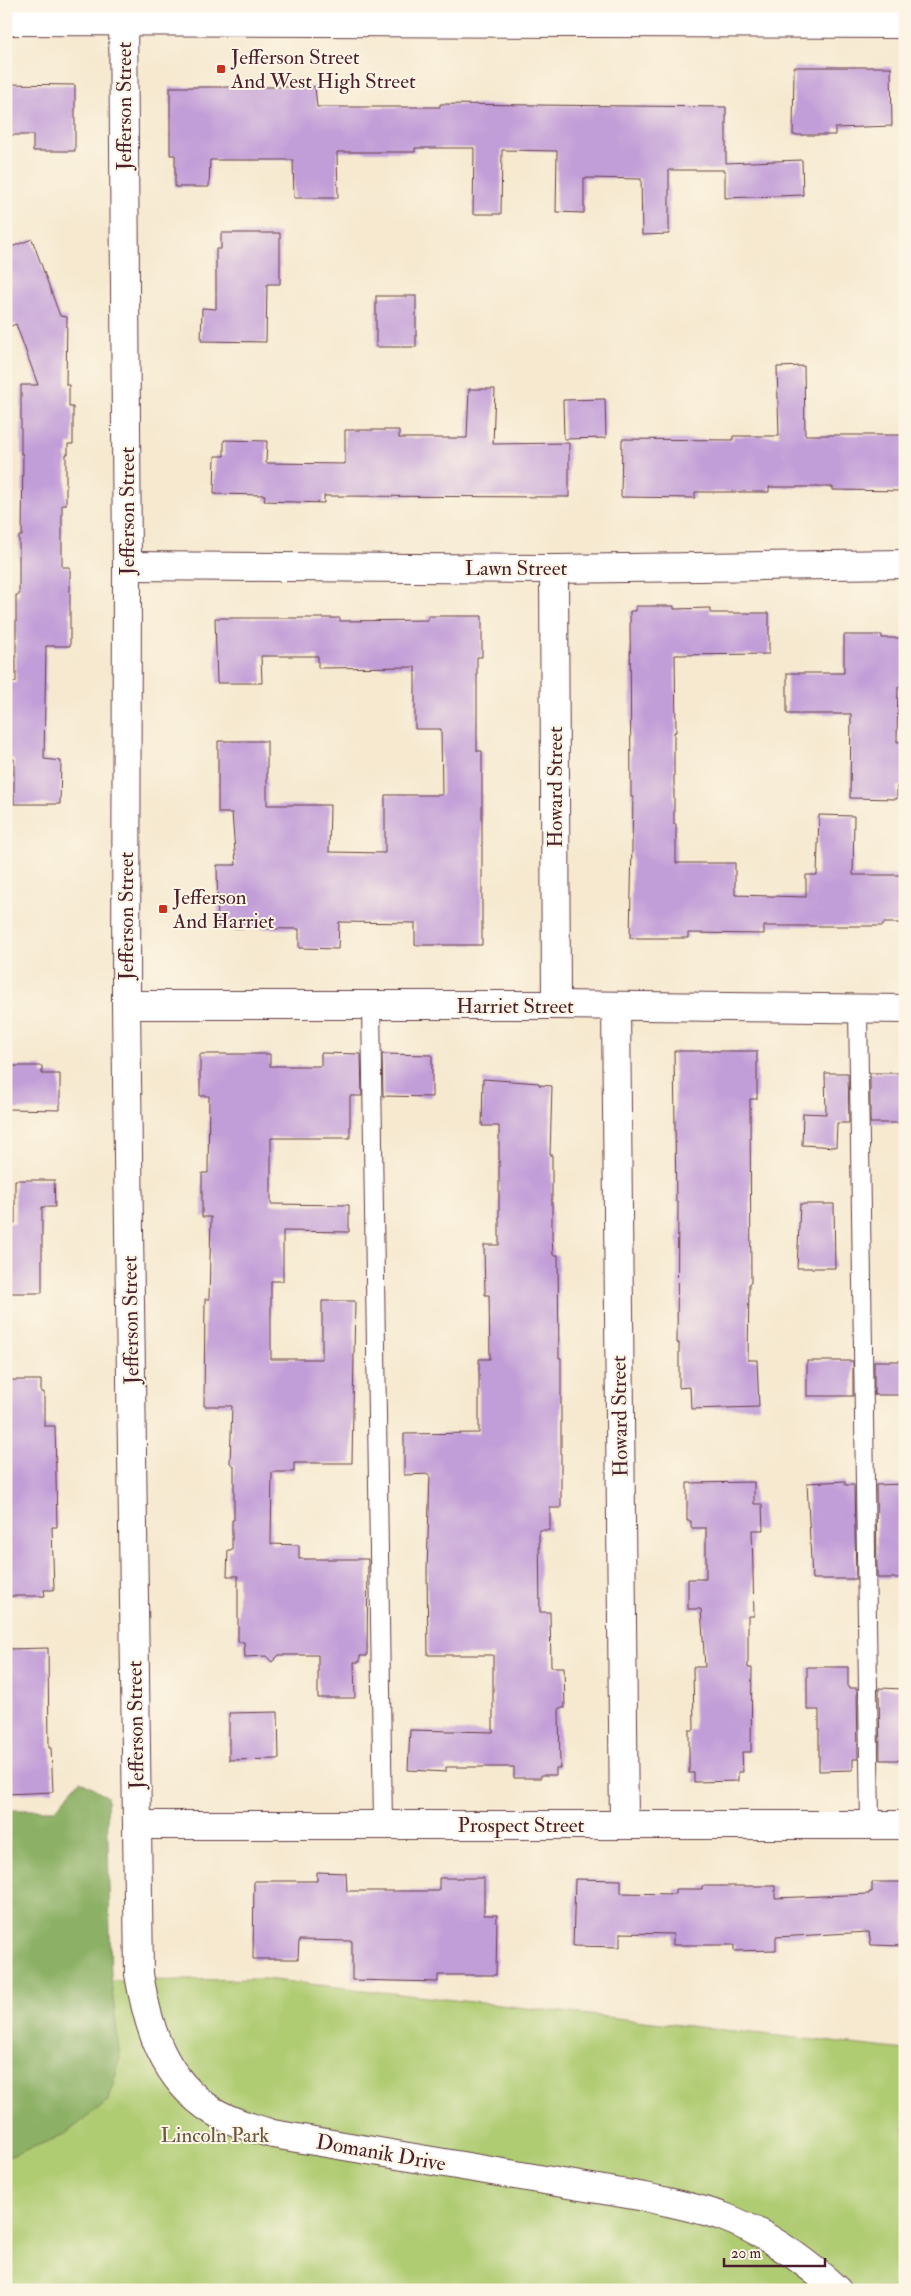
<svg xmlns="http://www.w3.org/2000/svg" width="911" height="2296" font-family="'IM FELL Double Pica',serif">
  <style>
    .green { fill: #b0cc73; stroke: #7d764f }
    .forest { fill: #8cb065; stroke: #6b6848 }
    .building { fill: #c29ed8 }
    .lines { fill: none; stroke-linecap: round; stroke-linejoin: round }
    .service-casing { stroke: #643d44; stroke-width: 20 }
    .minor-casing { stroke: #643d44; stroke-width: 30 }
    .service { stroke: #fff; stroke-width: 18 }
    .minor { stroke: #fff; stroke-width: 28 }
    .poi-dot { fill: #c8321e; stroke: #fcf5e5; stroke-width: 2 }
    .labels { text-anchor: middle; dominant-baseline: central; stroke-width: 4; stroke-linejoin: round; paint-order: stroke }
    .poi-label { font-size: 21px; fill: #4a1f2b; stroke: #fcf5e5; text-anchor: start }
    .street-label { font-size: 21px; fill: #4a1f2b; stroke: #fcf5e5 }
    .park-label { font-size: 21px; fill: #695341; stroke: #fcf5e5 }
  </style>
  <rect width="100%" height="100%" fill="#fcf5e5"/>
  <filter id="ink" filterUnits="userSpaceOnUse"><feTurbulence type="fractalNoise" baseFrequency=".02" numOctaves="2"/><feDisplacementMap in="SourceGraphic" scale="10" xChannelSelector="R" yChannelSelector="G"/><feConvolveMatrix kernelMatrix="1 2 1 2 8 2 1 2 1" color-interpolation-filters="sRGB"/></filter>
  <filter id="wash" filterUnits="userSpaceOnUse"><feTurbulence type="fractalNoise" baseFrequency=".0096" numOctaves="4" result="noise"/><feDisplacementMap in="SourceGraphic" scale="20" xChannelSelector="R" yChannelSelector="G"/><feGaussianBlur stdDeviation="1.12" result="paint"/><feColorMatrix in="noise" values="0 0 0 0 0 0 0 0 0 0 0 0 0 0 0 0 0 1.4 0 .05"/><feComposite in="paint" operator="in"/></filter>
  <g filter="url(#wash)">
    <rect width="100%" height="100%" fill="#f6e9d0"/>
    <!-- green -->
    <path class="green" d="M 6,1843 L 106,1845 L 111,1981 L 264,1979 L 905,2050 L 905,2290 L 6,2290 Z"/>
    <!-- forest -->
    <path class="forest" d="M 80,1780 L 107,1796 L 111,1981 L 120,2059 L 109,2100 L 64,2135 L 6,2158 L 6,1810 L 55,1810 Z"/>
    <g id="blocks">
      <!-- building -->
      <g class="building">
        <path d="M 794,67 L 891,67 L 892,126 L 835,128 L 835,135 L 793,135 Z"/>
        <path d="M 6,84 L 75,85 L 75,151 L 33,151 L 33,135 L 6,135 Z"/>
        <path d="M 170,87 L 315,87 L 317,107 L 440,107 L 440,104 L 726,107 L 726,163 L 802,160 L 803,195 L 725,198 L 725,170 L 669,170 L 669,234 L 642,235 L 641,179 L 584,178 L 584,213 L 556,212 L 557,151 L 502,150 L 501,214 L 473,214 L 474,148 L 415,148 L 415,152 L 337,152 L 338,198 L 294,198 L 293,160 L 210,160 L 209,187 L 175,187 L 175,155 L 170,155 Z"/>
        <path d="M 221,233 L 280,233 L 280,284 L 267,284 L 266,342 L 201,341 L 202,308 L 216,309 L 216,249 L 221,249 Z"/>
        <path d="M 32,239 L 60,316 L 67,317 L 66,385 L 69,385 L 69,407 L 73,407 L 73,444 L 68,444 L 68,454 L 66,454 L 66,505 L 62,505 L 62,567 L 70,567 L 70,646 L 46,646 L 44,759 L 61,761 L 60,804 L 14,804 L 14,759 L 6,758 L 6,683 L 16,682 L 16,595 L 19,595 L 19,536 L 22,536 L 23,454 L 21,454 L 21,385 L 38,385 L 16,324 L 6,328 L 6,249 Z"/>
        <rect x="376" y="296" width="40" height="51"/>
        <path d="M 804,366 L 805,435 L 905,435 L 905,491 L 833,490 L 833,487 L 769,487 L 769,492 L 695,492 L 695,498 L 621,497 L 622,439 L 733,440 L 733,436 L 779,436 L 777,367 Z"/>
        <path d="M 469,389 L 495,389 L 493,444 L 569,443 L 569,497 L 324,496 L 324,503 L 264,501 L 265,495 L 214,494 L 215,456 L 224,456 L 224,440 L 267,441 L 266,463 L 345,464 L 345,430 L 399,430 L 399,438 L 467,438 Z"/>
        <path d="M 605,399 L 606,438 L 564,439 L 563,400 Z"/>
        <path d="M 636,606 L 674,606 L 674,609 L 710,608 L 710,613 L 769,613 L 769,654 L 675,655 L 676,732 L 674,732 L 674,824 L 676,824 L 676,863 L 735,863 L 735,895 L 806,897 L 806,875 L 817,875 L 819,815 L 854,816 L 853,875 L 903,875 L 903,923 L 883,923 L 883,926 L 764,926 L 764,934 L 688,933 L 688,938 L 630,938 L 633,797 L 631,797 L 630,611 L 636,611 Z"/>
        <path d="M 428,616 L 482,616 L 482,657 L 477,657 L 477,751 L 482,751 L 482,945 L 415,945 L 415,923 L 339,922 L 338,949 L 299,948 L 299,929 L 218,928 L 217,865 L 236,865 L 232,813 L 218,813 L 218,741 L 267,741 L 267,805 L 330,805 L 329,852 L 385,853 L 385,795 L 442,795 L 441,729 L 415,729 L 415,667 L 318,668 L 318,656 L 261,656 L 262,683 L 217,683 L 215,618 L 340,618 L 340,621 L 428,620 Z"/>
        <path d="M 844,635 L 882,635 L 882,638 L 905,638 L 905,687 L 898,687 L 897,742 L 905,742 L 904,786 L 897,786 L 897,799 L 850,798 L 851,714 L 787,714 L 787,673 L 844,673 Z"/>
        <path d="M 674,1051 L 757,1051 L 757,1099 L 750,1099 L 751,1283 L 749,1283 L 748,1360 L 757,1360 L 759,1407 L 691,1409 L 690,1387 L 679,1388 L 679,1343 L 677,1343 L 678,1202 L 676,1202 Z"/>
        <path d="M 321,1053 L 361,1054 L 362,1096 L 350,1096 L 350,1138 L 271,1138 L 271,1204 L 349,1205 L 349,1232 L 283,1231 L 283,1281 L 271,1281 L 271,1359 L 322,1359 L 322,1301 L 355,1301 L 352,1463 L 294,1463 L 294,1472 L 272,1472 L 271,1544 L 299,1545 L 299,1559 L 368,1559 L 367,1656 L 360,1656 L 360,1662 L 354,1662 L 355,1698 L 318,1698 L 318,1655 L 279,1655 L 272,1662 L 266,1656 L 245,1657 L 244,1642 L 238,1642 L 238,1576 L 227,1576 L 228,1550 L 232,1550 L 232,1520 L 234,1520 L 234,1466 L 230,1463 L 232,1406 L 204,1406 L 205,1299 L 209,1299 L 211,1217 L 202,1217 L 202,1173 L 208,1173 L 209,1096 L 200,1096 L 200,1054 L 270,1054 L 270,1066 L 321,1066 Z"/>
        <path d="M 382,1054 L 432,1055 L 432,1097 L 383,1096 Z"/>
        <path d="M 12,1066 L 42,1066 L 42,1074 L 60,1074 L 60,1110 L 6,1109 L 6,1074 L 12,1074 Z"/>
        <path d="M 825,1073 L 848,1073 L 849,1123 L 837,1123 L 836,1147 L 802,1145 L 803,1113 L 826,1114 Z"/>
        <rect x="870" y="1073" width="35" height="50"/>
        <path d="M 483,1079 L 539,1083 L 539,1085 L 552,1086 L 550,1155 L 552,1155 L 552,1236 L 553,1255 L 558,1255 L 559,1358 L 561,1358 L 561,1508 L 550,1508 L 550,1530 L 539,1530 L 540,1612 L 550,1612 L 551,1667 L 564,1667 L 565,1708 L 559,1708 L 560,1768 L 556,1768 L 556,1775 L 541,1775 L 541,1778 L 514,1778 L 514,1767 L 446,1767 L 446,1772 L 408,1770 L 410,1730 L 493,1732 L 493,1655 L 428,1655 L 427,1570 L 430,1474 L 404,1475 L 404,1434 L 479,1433 L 479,1359 L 490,1359 L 489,1295 L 485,1295 L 484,1245 L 499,1245 L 499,1126 L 482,1126 Z"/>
        <path d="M 15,1180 L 54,1180 L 55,1207 L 42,1207 L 42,1293 L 6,1293 L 6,1223 L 15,1223 Z"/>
        <path d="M 800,1204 L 834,1204 L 835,1268 L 797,1268 Z"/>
        <rect x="807" y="1361" width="46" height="35"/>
        <rect x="874" y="1361" width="31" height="34"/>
        <path d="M 6,1380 L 41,1380 L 41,1392 L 44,1392 L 44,1426 L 55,1426 L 57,1527 L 52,1527 L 54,1590 L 44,1590 L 45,1596 L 6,1596 Z"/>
        <path d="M 845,1481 L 845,1485 L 854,1485 L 856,1579 L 812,1579 L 807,1483 Z"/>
        <path d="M 754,1482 L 754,1504 L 762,1504 L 763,1530 L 752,1530 L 754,1616 L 748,1616 L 748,1668 L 752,1668 L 751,1752 L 742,1752 L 743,1772 L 738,1772 L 738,1781 L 694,1782 L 694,1773 L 689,1773 L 689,1730 L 694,1730 L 693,1667 L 705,1667 L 701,1609 L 688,1609 L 688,1579 L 706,1579 L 706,1528 L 691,1528 L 691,1521 L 687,1521 L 687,1483 Z"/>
        <path d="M 905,1484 L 905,1578 L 877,1578 L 876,1485 Z"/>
        <path d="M 48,1648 L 49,1748 L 51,1748 L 53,1792 L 6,1794 L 6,1649 Z"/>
        <path d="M 807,1667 L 848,1667 L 848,1688 L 857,1688 L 858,1759 L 853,1759 L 853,1770 L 819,1771 L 819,1710 L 807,1710 Z"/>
        <path d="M 879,1688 L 905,1689 L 905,1760 L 880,1760 Z"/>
        <path d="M 278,1712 L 279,1759 L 229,1760 L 229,1713 Z"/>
        <path d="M 317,1872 L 346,1873 L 347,1891 L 439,1891 L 439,1878 L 484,1878 L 484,1915 L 497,1915 L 496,1975 L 438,1975 L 438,1982 L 352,1980 L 352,1941 L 299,1940 L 298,1959 L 253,1959 L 254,1881 L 317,1881 Z"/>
        <path d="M 575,1879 L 621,1880 L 621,1893 L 675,1894 L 675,1889 L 702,1889 L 702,1886 L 775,1886 L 775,1898 L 869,1894 L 869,1892 L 872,1892 L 872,1882 L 904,1882 L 905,1946 L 871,1945 L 869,1932 L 776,1937 L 776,1950 L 734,1951 L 734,1945 L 673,1945 L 673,1934 L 620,1933 L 620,1947 L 573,1946 Z"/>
      </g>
    </g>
  </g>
  <g filter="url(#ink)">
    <use href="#blocks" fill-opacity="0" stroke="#643d44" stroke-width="1"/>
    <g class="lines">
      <!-- service casing -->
      <g class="service-casing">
        <g id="service">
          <path d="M 371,1006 L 383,1825"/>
          <path d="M 858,1009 L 870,1825"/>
        </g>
      </g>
      <!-- minor casing -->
      <g class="minor-casing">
        <g id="minor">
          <path d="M 123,6 L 127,566 L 126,1005 L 139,1974 C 148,2028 163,2079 213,2111 C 231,2122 253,2128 273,2134 L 645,2197 C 671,2203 699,2208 724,2217 C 766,2233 804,2260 837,2290"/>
          <path d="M 6,21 L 905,24"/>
          <path d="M 127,566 L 554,569 L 905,564"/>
          <path d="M 554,569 L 556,1005"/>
          <path d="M 126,1005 L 556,1005 L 905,1009"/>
          <path d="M 616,1007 L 624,1825"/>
          <path d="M 138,1825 L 905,1825"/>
        </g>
      </g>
      <!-- service -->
      <use href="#service" class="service"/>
      <!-- minor -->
      <use href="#minor" class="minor"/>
    </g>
  </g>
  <!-- markers -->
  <g class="poi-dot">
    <rect x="216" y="64" width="10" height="10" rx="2.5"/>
    <rect x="158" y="904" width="10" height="10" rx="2.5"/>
  </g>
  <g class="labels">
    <!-- poi labels -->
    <g class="poi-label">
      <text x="231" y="57">Jefferson Street<tspan x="231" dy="24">And West High Street</tspan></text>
      <text x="173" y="897">Jefferson<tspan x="173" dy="24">And Harriet</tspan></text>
    </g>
    <!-- street labels -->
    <g class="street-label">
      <text transform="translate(124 106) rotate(-90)">Jefferson Street</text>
      <text transform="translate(127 511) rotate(-90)">Jefferson Street</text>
      <text x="516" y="568">Lawn Street</text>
      <text transform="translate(555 787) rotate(-90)">Howard Street</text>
      <text transform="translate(126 916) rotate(-90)">Jefferson Street</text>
      <text x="515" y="1006">Harriet Street</text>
      <text transform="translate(131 1320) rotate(-91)">Jefferson Street</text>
      <text transform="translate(620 1416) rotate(-91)">Howard Street</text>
      <text transform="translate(136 1725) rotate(-91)">Jefferson Street</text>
      <text x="521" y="1825">Prospect Street</text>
      <text transform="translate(381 2153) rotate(10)">Domanik Drive</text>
    </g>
    <!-- park labels -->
    <g class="park-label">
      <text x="215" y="2135">Lincoln Park</text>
    </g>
  </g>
  <!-- margin -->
  <rect width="911" height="2296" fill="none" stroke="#fcf5e5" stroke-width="25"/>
  <!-- scale -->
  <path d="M724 2258v8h101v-8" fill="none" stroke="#4a1f2b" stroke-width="2.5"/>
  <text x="731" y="2258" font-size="15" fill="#4a1f2b" stroke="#fcf5e5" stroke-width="4" paint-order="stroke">20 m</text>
</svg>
